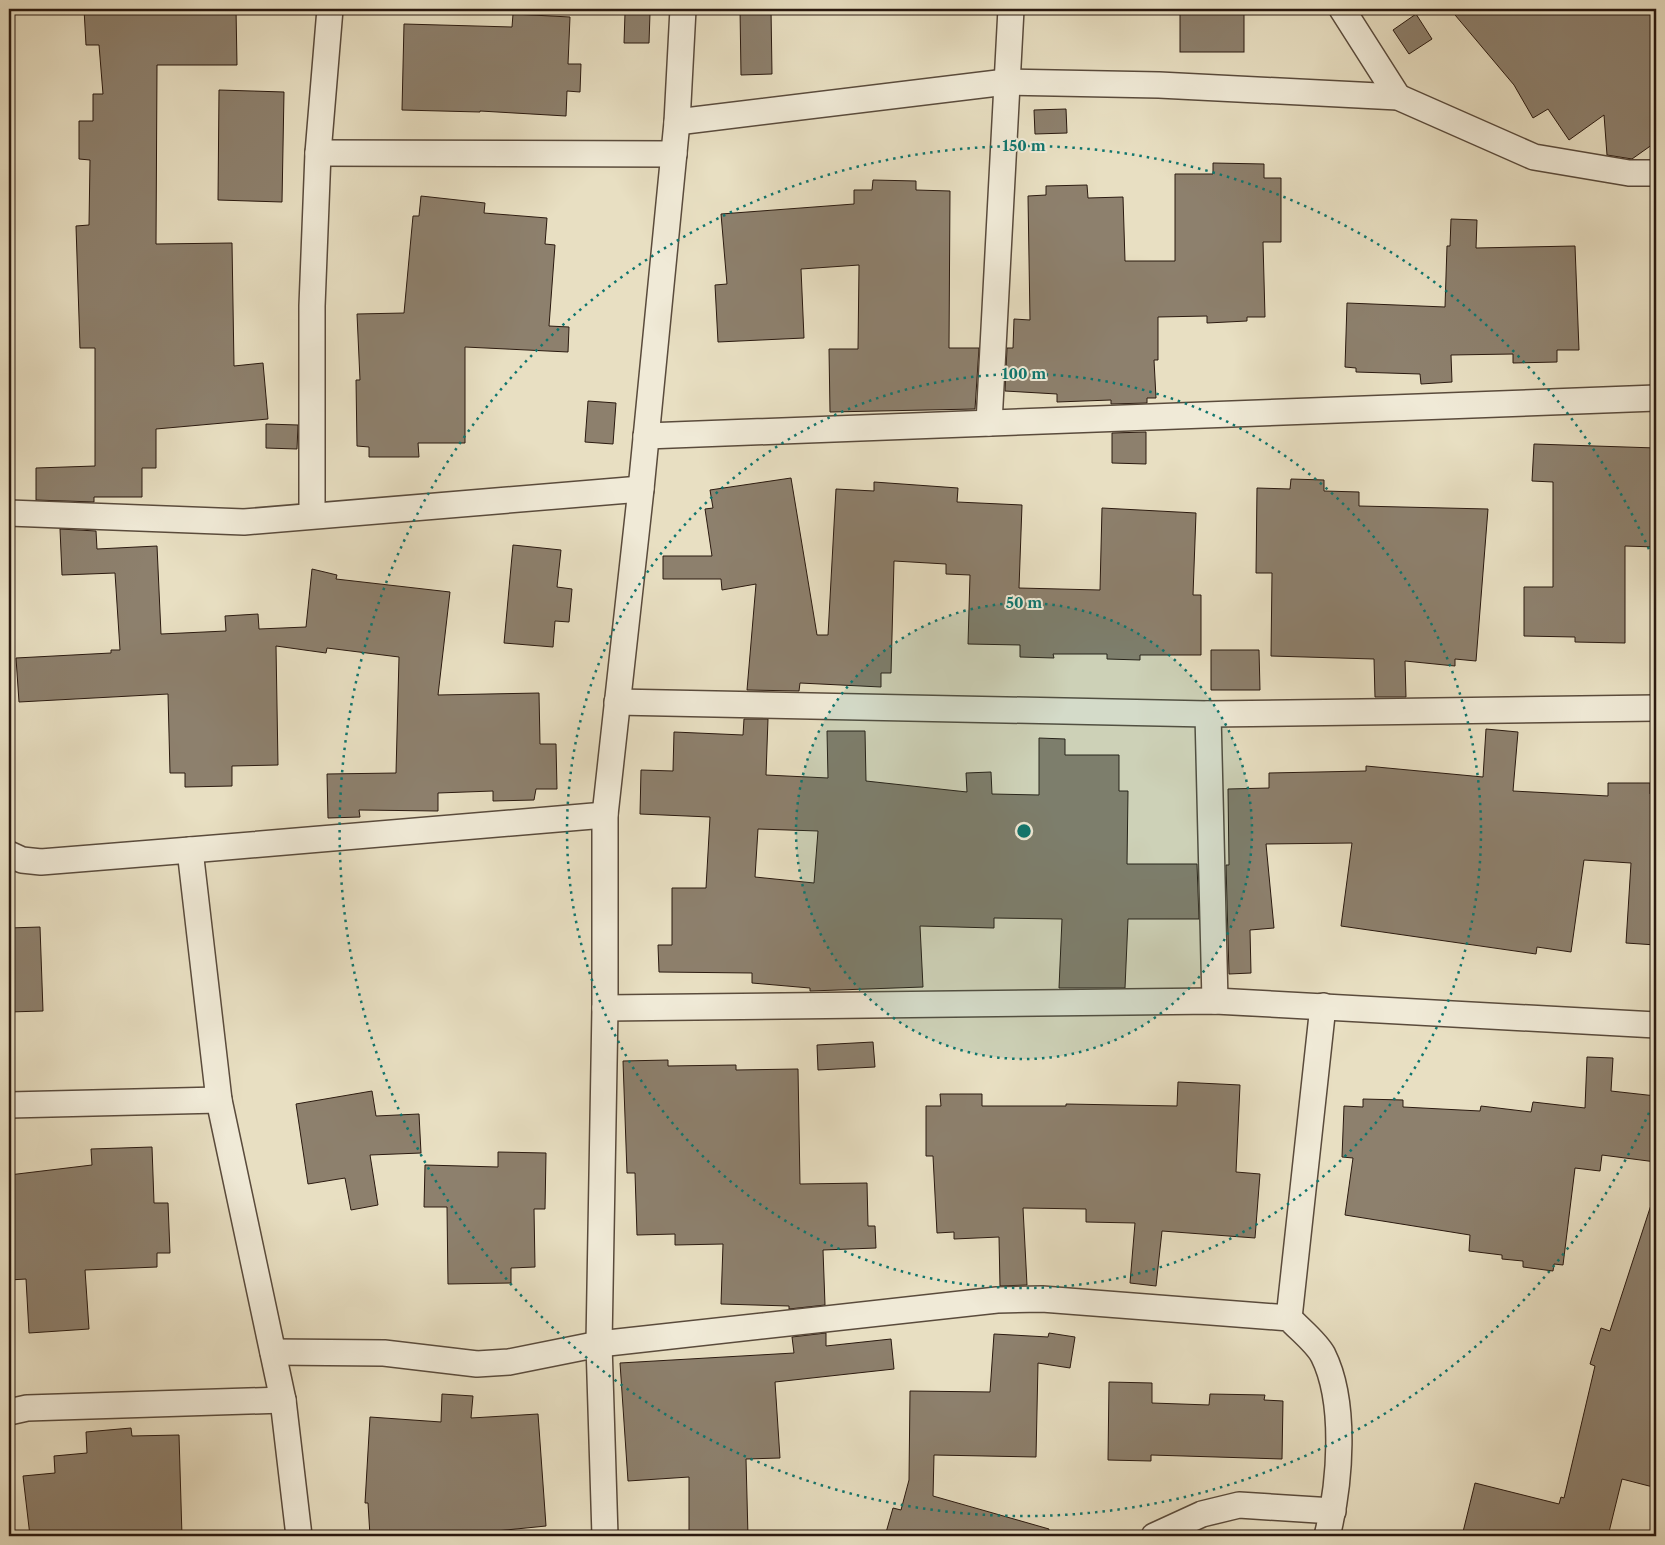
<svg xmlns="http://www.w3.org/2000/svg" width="1665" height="1545" font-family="'Libre Caslon Text',serif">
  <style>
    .building { fill: #8d806d; stroke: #2b1a10; fill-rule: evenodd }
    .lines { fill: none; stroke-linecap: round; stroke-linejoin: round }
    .street-casing { stroke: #5a4b3c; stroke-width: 28 }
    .street { stroke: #f0ead7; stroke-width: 25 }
    .ring { fill: none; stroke: #0f766e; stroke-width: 2.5; stroke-dasharray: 2.5 5 }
    .centre { fill: #0f766e; stroke: #f0ead7; stroke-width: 2.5 }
    .ring-label { font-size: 15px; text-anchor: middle; font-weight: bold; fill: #0f766e; stroke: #f0ead7; stroke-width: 4; stroke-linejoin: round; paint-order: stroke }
  </style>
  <rect width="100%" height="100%" fill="#e8dfc2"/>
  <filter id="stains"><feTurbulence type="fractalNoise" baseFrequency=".004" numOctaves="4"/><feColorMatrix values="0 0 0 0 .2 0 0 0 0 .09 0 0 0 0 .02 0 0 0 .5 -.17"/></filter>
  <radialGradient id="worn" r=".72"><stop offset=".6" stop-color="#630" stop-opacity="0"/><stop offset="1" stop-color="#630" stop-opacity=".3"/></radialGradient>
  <!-- building -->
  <g class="building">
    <path d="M 84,9 L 236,9 L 237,65 L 157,65 L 156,244 L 232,243 L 234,366 L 263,363 L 268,419 L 156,429 L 156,468 L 142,468 L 142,497 L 94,497 L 94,502 L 36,500 L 36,468 L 95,466 L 95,348 L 80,348 L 76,226 L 89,225 L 90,160 L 79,159 L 79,121 L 93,121 L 93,94 L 103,94 L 99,45 L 86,45 Z"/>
    <path d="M 740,9 L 771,9 L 772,74 L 741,75 Z"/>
    <rect x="1180" y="9" width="64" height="43"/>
    <path d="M 1450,9 L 1647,9 L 1656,21 L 1656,142 L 1632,159 L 1607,155 L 1604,115 L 1569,140 L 1548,109 L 1533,118 L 1514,85 Z"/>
    <path d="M 625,13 L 650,13 L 649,43 L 624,43 Z"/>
    <path d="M 513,14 L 570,17 L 568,64 L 581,64 L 580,92 L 567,91 L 566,116 L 480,111 L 480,112 L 402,110 L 404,24 L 512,27 Z"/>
    <path d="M 1416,14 L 1432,39 L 1409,54 L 1393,30 Z"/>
    <path d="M 219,90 L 284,92 L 282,202 L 218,200 Z"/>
    <path d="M 1066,109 L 1067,133 L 1035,134 L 1034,110 Z"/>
    <path d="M 1213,163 L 1264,164 L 1264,178 L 1281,178 L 1281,242 L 1263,242 L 1265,317 L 1247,317 L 1247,321 L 1207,323 L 1207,316 L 1158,317 L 1158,360 L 1154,360 L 1156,398 L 1147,398 L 1147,403 L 1111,404 L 1111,400 L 1057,402 L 1057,394 L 1005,391 L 1007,348 L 1013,348 L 1014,319 L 1030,320 L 1028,196 L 1046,195 L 1046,186 L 1087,185 L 1088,198 L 1123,197 L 1125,261 L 1175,261 L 1175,174 L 1213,174 Z"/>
    <path d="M 873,180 L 916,181 L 916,190 L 950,191 L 949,348 L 979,348 L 975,409 L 830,412 L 829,349 L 858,349 L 859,265 L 801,269 L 804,338 L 718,342 L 715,285 L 727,284 L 721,214 L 854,204 L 854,190 L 872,190 Z"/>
    <path d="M 421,196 L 485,203 L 484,213 L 547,218 L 545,244 L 555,245 L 549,326 L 569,327 L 568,352 L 465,347 L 465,443 L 418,443 L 419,457 L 369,457 L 369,447 L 357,446 L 356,380 L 360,380 L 357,314 L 404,313 L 413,216 L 419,216 Z"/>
    <path d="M 1451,219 L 1477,220 L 1476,248 L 1575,246 L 1579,350 L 1557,350 L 1557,362 L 1513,363 L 1513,354 L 1451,355 L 1452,382 L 1421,384 L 1420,374 L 1356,372 L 1356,368 L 1345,367 L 1347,303 L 1445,307 L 1447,246 L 1450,246 Z"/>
    <path d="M 588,401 L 616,403 L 613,444 L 585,442 Z"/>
    <path d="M 266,424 L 298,425 L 297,449 L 266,448 Z"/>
    <path d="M 1146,432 L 1146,464 L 1112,463 L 1112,433 Z"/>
    <path d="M 1534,444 L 1656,448 L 1656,547 L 1625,546 L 1625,643 L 1575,642 L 1575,637 L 1524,636 L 1524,587 L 1553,587 L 1553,482 L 1532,481 Z"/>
    <path d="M 791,478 L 817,635 L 828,635 L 836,489 L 874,491 L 874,482 L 958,488 L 957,502 L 1022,505 L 1019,588 L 1100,590 L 1102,508 L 1196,513 L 1193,595 L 1201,595 L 1201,655 L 1140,655 L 1140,660 L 1107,659 L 1107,654 L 1053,654 L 1054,658 L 1020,657 L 1020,645 L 968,644 L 970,575 L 946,574 L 946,564 L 894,561 L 891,673 L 881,673 L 881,687 L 800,683 L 799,691 L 747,690 L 756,584 L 722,590 L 721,579 L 663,579 L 663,556 L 712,556 L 705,509 L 713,508 L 710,490 Z"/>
    <path d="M 1291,479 L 1324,480 L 1324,491 L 1359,492 L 1359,506 L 1488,509 L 1476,661 L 1455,659 L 1455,666 L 1405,661 L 1406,697 L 1375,697 L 1374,659 L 1271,656 L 1272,573 L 1256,573 L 1257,488 L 1290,489 Z"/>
    <path d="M 60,529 L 96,531 L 97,549 L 157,546 L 161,634 L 226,631 L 225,616 L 258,614 L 259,629 L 306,627 L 312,569 L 337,575 L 336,579 L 450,592 L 438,695 L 539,693 L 540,744 L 556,744 L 557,789 L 536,789 L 534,800 L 493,801 L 493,791 L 438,793 L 438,811 L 359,810 L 360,817 L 328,818 L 327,774 L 396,773 L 399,657 L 327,648 L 326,653 L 276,646 L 278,765 L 232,766 L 232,786 L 185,787 L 185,773 L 170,773 L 168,694 L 19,702 L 16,658 L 111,653 L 111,650 L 120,650 L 115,573 L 62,575 Z"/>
    <path d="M 513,545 L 561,550 L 557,587 L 572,589 L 569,622 L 555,621 L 553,647 L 504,643 Z"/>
    <path d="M 1211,650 L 1259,650 L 1260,690 L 1211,690 Z"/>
    <path d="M 744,719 L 768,719 L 766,775 L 828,778 L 827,731 L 865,731 L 866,781 L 967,792 L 966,773 L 991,772 L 992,794 L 1039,795 L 1039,738 L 1065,739 L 1065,755 L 1119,755 L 1119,791 L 1128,791 L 1127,864 L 1197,864 L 1199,919 L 1128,919 L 1125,988 L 1059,988 L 1062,919 L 994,918 L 994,928 L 920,926 L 923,987 L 810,991 L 810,988 L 752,983 L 752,973 L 659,972 L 658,945 L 672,945 L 672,888 L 706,888 L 710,817 L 640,814 L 641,770 L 673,771 L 674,732 L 743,735 ZM 758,829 L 818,831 L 814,883 L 755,877 Z"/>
    <path d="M 1486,729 L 1518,732 L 1513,791 L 1608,796 L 1608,783 L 1650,783 L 1650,794 L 1656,795 L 1656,945 L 1626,943 L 1631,863 L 1584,860 L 1571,952 L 1537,947 L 1536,954 L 1341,926 L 1352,843 L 1266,844 L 1274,928 L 1250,930 L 1251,973 L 1229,974 L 1226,865 L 1229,865 L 1228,789 L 1269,788 L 1269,773 L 1366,771 L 1366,766 L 1483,777 Z"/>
    <path d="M 40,927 L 43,1011 L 9,1012 L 9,928 Z"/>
    <path d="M 873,1042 L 875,1067 L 818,1070 L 817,1045 Z"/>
    <path d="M 1587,1057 L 1613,1058 L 1611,1091 L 1656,1096 L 1656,1162 L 1602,1155 L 1600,1171 L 1575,1168 L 1563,1265 L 1554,1264 L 1553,1271 L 1523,1267 L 1523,1261 L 1502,1259 L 1502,1255 L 1469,1251 L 1470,1235 L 1345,1215 L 1353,1158 L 1342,1157 L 1344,1106 L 1363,1107 L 1363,1099 L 1403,1100 L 1403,1107 L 1480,1111 L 1481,1106 L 1531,1112 L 1533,1102 L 1585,1108 Z"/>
    <path d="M 668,1060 L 668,1066 L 736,1065 L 736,1070 L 798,1069 L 800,1184 L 867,1183 L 868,1226 L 875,1226 L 876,1248 L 823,1250 L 825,1305 L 789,1309 L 789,1306 L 721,1304 L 723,1244 L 675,1245 L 675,1234 L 637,1235 L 635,1173 L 627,1173 L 623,1061 Z"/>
    <path d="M 1178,1082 L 1240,1085 L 1236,1172 L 1260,1174 L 1255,1238 L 1162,1231 L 1156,1286 L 1130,1283 L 1135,1223 L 1086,1222 L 1086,1209 L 1023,1208 L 1027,1285 L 1000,1286 L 999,1237 L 954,1239 L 954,1232 L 937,1233 L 933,1156 L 926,1156 L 926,1106 L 941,1106 L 940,1094 L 982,1094 L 982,1106 L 1066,1106 L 1066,1104 L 1177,1106 Z"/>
    <path d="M 372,1091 L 376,1116 L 419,1114 L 421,1153 L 370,1155 L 378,1205 L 351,1210 L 345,1178 L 308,1184 L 296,1104 Z"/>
    <path d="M 152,1147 L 154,1203 L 168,1203 L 170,1253 L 157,1253 L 157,1267 L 85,1270 L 89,1329 L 29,1333 L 26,1279 L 9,1280 L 9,1175 L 92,1165 L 91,1149 Z"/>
    <path d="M 498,1152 L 546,1153 L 545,1209 L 534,1209 L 535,1267 L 511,1268 L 511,1283 L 448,1284 L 447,1207 L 424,1207 L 425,1165 L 498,1167 Z"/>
    <path d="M 1651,1205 L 1656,1206 L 1656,1474 L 1653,1487 L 1622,1479 L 1608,1536 L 1462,1536 L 1475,1483 L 1559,1504 L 1561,1497 L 1564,1498 L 1595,1366 L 1590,1364 L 1601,1328 L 1610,1331 Z"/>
    <path d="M 826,1333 L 826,1346 L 891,1339 L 894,1369 L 775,1382 L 780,1458 L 746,1459 L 748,1536 L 689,1534 L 689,1477 L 628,1481 L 620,1363 L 794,1353 L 792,1337 Z"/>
    <path d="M 1049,1333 L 1075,1337 L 1070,1368 L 1038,1363 L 1036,1457 L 934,1455 L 933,1496 L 1049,1529 L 1048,1536 L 885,1536 L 893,1508 L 901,1510 L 909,1480 L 910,1391 L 990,1392 L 994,1334 L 1048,1337 Z"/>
    <path d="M 1109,1382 L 1152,1383 L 1152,1403 L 1209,1405 L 1210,1394 L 1265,1395 L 1264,1400 L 1283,1401 L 1282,1459 L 1151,1455 L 1151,1461 L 1108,1460 Z"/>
    <path d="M 442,1394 L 473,1396 L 471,1418 L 538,1414 L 546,1526 L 476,1533 L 477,1536 L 370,1536 L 368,1503 L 365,1503 L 370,1417 L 441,1422 Z"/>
    <path d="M 131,1428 L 132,1436 L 179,1435 L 182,1536 L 147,1536 L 147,1531 L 85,1536 L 30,1536 L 23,1476 L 55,1473 L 54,1456 L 87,1453 L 86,1432 Z"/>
  </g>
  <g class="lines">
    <!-- street casing -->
    <g class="street-casing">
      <g id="street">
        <path d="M 1342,9 L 1398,97"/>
        <path d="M 677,122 L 1006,82 L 1159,85 L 1398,97 L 1534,157 L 1629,173 L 1656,173"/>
        <path d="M 318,153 L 674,154"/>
        <path d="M 989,423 L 1011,9"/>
        <path d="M 646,436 L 1656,398"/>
        <path d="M 9,513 L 244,522 L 641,489"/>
        <path d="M 312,515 L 312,306 L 318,153 L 330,9"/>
        <path d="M 617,702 L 1208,714 L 1656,708"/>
        <path d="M 1208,714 L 1215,1001"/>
        <path d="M 190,850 L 605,815"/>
        <path d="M 9,854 L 22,860 L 41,862 L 190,850 L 219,1100 L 283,1400 L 299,1536"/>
        <path d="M 605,1008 L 1215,1001 L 1656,1025"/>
        <path d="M 9,1105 L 219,1100"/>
        <path d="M 1289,1318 L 1323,1006"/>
        <path d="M 273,1352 L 384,1353 L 477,1364 L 509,1362 L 599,1344 L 997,1300 L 1042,1299 L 1289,1318 C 1299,1329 1316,1342 1323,1355 C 1347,1403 1340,1485 1327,1536"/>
        <path d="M 9,1412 L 27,1408 L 283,1400"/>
        <path d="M 605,1536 L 599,1344 L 605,1008 L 605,815 L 641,489 L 677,122 L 683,9"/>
        <path d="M 1154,1536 L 1202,1514 L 1239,1505 L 1333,1511"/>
      </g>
    </g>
    <!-- street -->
    <use href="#street" class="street"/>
  </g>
  <!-- distance rings -->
  <circle cx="1024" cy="831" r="228" fill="#0f766e" fill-opacity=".12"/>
  <g class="ring">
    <circle cx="1024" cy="831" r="228"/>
    <circle cx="1024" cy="831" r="457"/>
    <path d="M1655 1099A685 685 0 1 1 1655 563"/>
  </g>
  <circle cx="1024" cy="831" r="8" class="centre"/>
  <g class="ring-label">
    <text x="1024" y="151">150 m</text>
    <text x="1024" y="379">100 m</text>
    <text x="1024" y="608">50 m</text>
  </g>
  <!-- margin -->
  <rect width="1665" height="1545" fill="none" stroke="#e8dfc2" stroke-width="30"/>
  <rect x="10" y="10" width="1645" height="1525" fill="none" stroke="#2b1a10" stroke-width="2.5"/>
  <rect x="15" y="15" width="1635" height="1515" fill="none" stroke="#2b1a10"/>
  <rect width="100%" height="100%" filter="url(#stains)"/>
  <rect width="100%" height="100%" fill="url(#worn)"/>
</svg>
